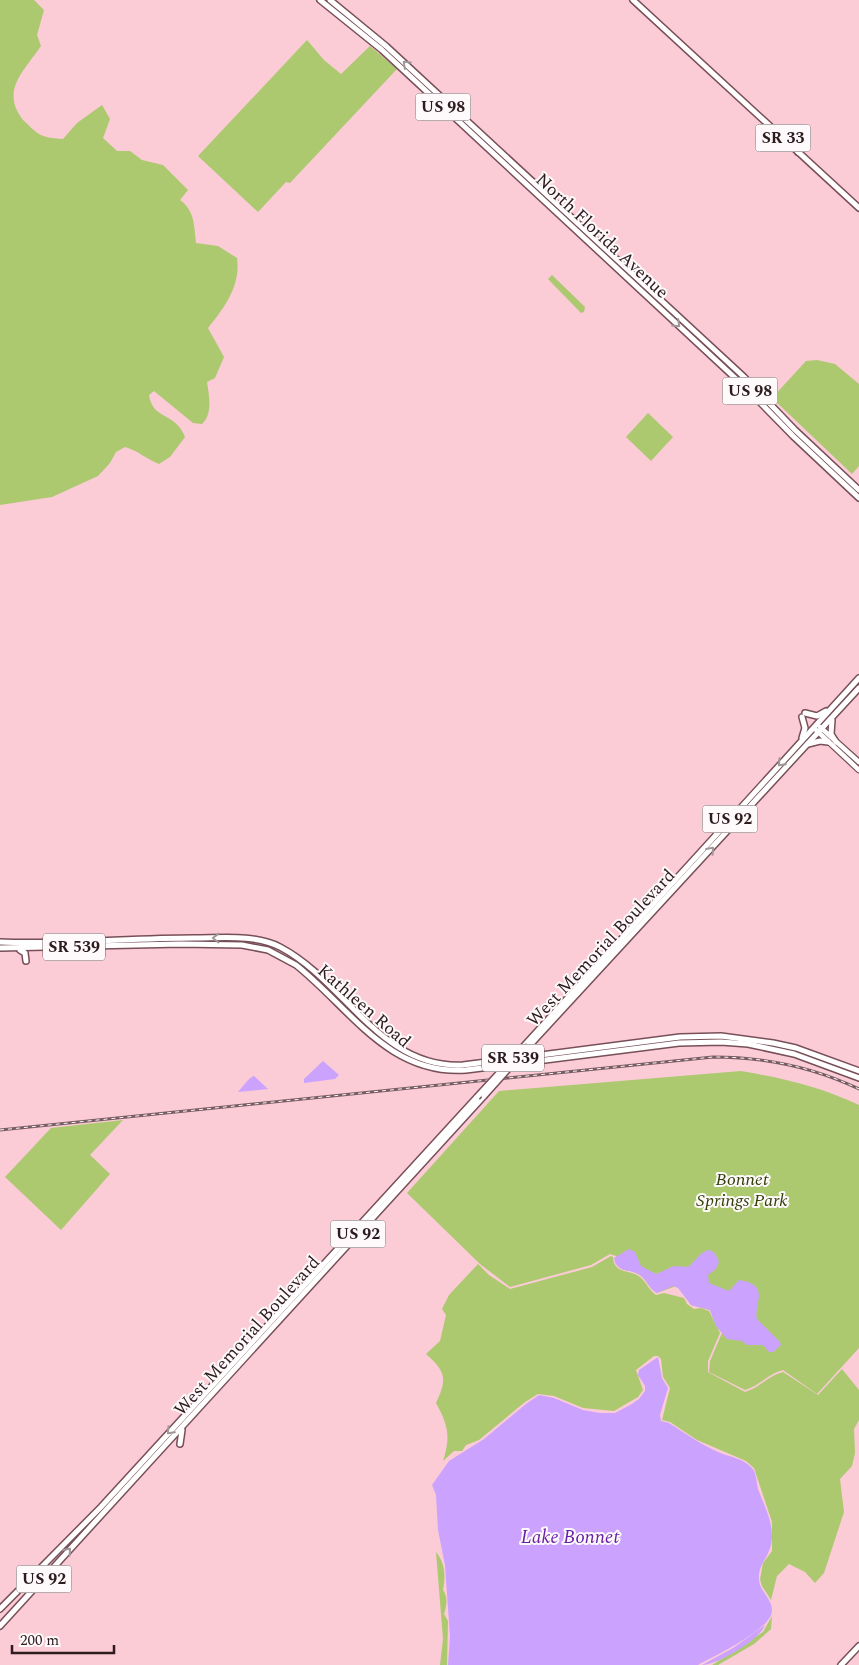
<svg xmlns="http://www.w3.org/2000/svg" width="859" height="1665" font-family="Spectral,serif">
  <style>
    .green { fill: #acc970 }
    .water { fill: #cba3fe }
    .lines { fill: none; stroke-linecap: round; stroke-linejoin: round }
    .secondary-casing { stroke: #774f58; stroke-width: 7 }
    .primary-casing { stroke: #774f58; stroke-width: 8 }
    .secondary { stroke: #fff; stroke-width: 4.5 }
    .primary { stroke: #fff; stroke-width: 5 }
    .rail-casing { stroke: #795c63; stroke-width: 3 }
    .rail { stroke: #fef9fa; stroke-width: 1; stroke-dasharray: 4; stroke-linecap: butt }
    .primary-bridge-casing { stroke: #774f58; stroke-width: 8; stroke-linecap: butt }
    .primary-bridge { stroke: #fff; stroke-width: 5 }
    .oneway { stroke: #a0989a }
    .labels { text-anchor: middle; dominant-baseline: central; stroke-width: 4; stroke-linejoin: round; paint-order: stroke }
    .shield { fill: #fef9fa; stroke: #6b5e61; stroke-width: 1 }
    .shield-label { font-size: 16px; font-weight: bold; fill: #2c1b1f }
    .street-label { font-size: 18px; fill: #2c1b1f; stroke: #fef9fa }
    .park-label { font-size: 18px; font-style: italic; fill: #313f08; stroke: #fef9fa }
    .water-label { font-size: 19px; font-style: italic; fill: #681fa4; stroke: #fef9fa }
  </style>
  <rect width="100%" height="100%" fill="#fbcbd6"/>
  <!-- green -->
  <g class="green">
    <path d="M 0,0 L 34,0 L 44,10 L 37,35 L 41,46 C 24,71 0,91 23,120 C 40,136 39,137 63,139 L 77,123 L 102,105 L 110,119 L 103,138 L 117,151 L 130,151 L 142,160 L 163,165 L 188,190 L 180,200 C 195,211 194,226 196,243 L 218,246 L 237,258 C 241,286 224,308 208,328 L 224,357 L 215,378 L 207,382 C 209,395 213,414 202,424 L 193,423 L 154,391 L 149,395 C 153,421 175,411 185,437 L 170,457 L 159,464 C 146,459 139,451 125,447 L 116,452 L 110,463 L 98,476 L 52,497 L 0,505 Z"/>
    <path d="M 307,40 L 324,60 L 341,74 L 370,46 L 397,69 L 290,183 L 286,182 L 258,212 L 198,156 Z"/>
    <path d="M 552,275 L 585,307 L 584,312 L 581,313 L 548,279 Z"/>
    <path d="M 817,360 L 835,364 L 859,384 L 859,466 L 852,474 L 772,398 L 806,361 Z"/>
    <path d="M 648,413 L 673,437 L 651,461 L 626,437 Z"/>
    <path d="M 741,1071 C 783,1078 821,1087 859,1105 L 859,1348 L 817,1394 L 783,1370 C 768,1374 759,1386 745,1390 L 709,1372 L 710,1361 L 722,1333 L 716,1326 L 710,1310 L 691,1305 L 684,1293 L 676,1286 L 657,1293 C 648,1288 646,1277 636,1273 C 626,1268 623,1274 615,1262 L 616,1256 L 610,1254 L 591,1265 L 510,1287 L 480,1264 L 407,1193 L 499,1091 Z"/>
    <path d="M 123,1120 L 90,1155 L 110,1174 L 61,1230 L 5,1177 L 51,1128 Z"/>
    <path d="M 611,1256 L 613,1257 C 614,1275 630,1269 640,1277 C 646,1282 649,1290 656,1295 L 664,1293 L 684,1298 L 687,1304 L 694,1309 L 701,1308 L 709,1311 L 720,1333 L 708,1361 L 708,1372 L 745,1392 C 759,1388 768,1376 783,1372 L 818,1395 L 842,1369 L 859,1390 L 859,1420 L 854,1429 L 855,1453 L 852,1466 L 840,1479 L 844,1512 L 824,1573 L 815,1583 L 805,1572 L 789,1564 L 777,1576 L 771,1600 L 762,1586 L 760,1579 L 763,1563 L 772,1551 L 772,1522 L 754,1468 L 746,1461 L 697,1440 L 670,1422 L 662,1420 L 670,1388 L 663,1377 L 661,1359 L 658,1356 L 654,1356 L 636,1370 L 643,1390 L 638,1397 L 614,1411 L 583,1408 L 554,1396 L 538,1394 L 525,1402 L 479,1440 L 466,1445 L 462,1451 L 454,1451 L 443,1461 C 451,1436 448,1425 436,1403 C 448,1378 445,1371 426,1354 L 440,1341 L 446,1315 L 442,1309 L 449,1295 L 478,1264 L 489,1275 L 510,1289 L 592,1267 Z"/>
    <path d="M 436,1552 C 445,1563 446,1576 443,1590 C 448,1597 447,1605 444,1614 L 448,1621 L 447,1665 L 440,1665 L 443,1639 Z"/>
    <path d="M 772,1616 L 771,1629 L 754,1644 L 718,1665 L 712,1665 L 763,1632 Z"/>
  </g>
  <!-- water -->
  <g class="water">
    <path d="M 323,1061 L 339,1075 L 335,1079 L 304,1083 L 304,1079 Z"/>
    <path d="M 254,1076 L 268,1089 L 238,1092 C 242,1088 248,1078 254,1076 Z"/>
    <path d="M 629,1249 L 635,1252 L 641,1266 L 656,1274 L 674,1266 L 688,1267 C 697,1260 710,1236 719,1262 L 716,1269 L 708,1275 L 709,1283 L 729,1291 L 739,1280 C 772,1285 753,1304 757,1319 L 780,1342 L 781,1345 L 773,1352 L 769,1352 L 763,1345 L 747,1345 L 742,1341 L 727,1339 L 716,1326 L 710,1310 L 691,1305 L 678,1288 L 673,1286 L 657,1293 C 649,1289 647,1280 640,1275 C 630,1268 617,1274 614,1258 Z"/>
    <path d="M 658,1357 L 662,1378 L 668,1388 L 660,1415 L 661,1421 L 669,1423 C 685,1433 700,1444 718,1452 C 729,1457 743,1458 752,1468 C 757,1474 756,1482 758,1489 C 765,1508 778,1531 769,1551 C 765,1561 758,1567 759,1579 C 759,1593 778,1602 770,1617 C 762,1633 715,1656 698,1665 L 448,1665 L 450,1637 L 445,1565 L 438,1530 L 436,1495 L 432,1485 L 449,1461 L 484,1439 L 526,1404 L 539,1395 L 554,1398 L 583,1410 L 600,1413 L 615,1413 L 630,1405 L 639,1399 L 645,1391 L 645,1386 L 638,1375 L 639,1370 Z"/>
    <path d="M 765,1625 C 760,1640 717,1665 702,1665 L 733,1648 Z"/>
  </g>
  <g class="lines">
    <!-- secondary casing -->
    <g class="secondary-casing">
      <g id="secondary">
        <path d="M 820,727 L 859,762"/>
        <path d="M 816,730 L 859,770"/>
      </g>
    </g>
    <!-- primary casing -->
    <g class="primary-casing">
      <g id="primary">
        <path d="M 320,0 L 382,50 L 748,390 L 793,436 L 859,498"/>
        <path d="M 330,0 L 386,46 L 744,377 L 795,430 L 859,490"/>
        <path d="M 633,0 L 859,208"/>
        <path d="M 798,152 L 797,142 L 802,137"/>
        <path d="M 805,713 L 817,716 L 826,711"/>
        <path d="M 832,720 L 831,734 L 836,742"/>
        <path d="M 802,738 L 805,728 L 802,717"/>
        <path d="M 808,744 L 820,741 L 828,742"/>
        <path d="M 0,942 C 63,945 130,938 194,938 C 222,938 254,934 280,947 C 345,981 380,1069 463,1065 L 680,1037 L 721,1036 L 773,1043 L 796,1048 L 859,1071"/>
        <path d="M 0,948 L 181,944 L 242,945 L 268,950 L 296,965 C 351,1009 388,1075 466,1070 L 679,1043 L 721,1042 L 748,1044 L 794,1054 L 859,1078"/>
        <path d="M 20,950 L 25,953 L 26,961"/>
        <path d="M 529,1046 L 859,688"/>
        <path d="M 523,1047 L 859,678"/>
        <path d="M 180,1444 L 182,1430"/>
        <path d="M 0,1609 L 101,1507 L 477,1097"/>
        <path d="M 0,1626 L 484,1096"/>
        <path d="M 841,1665 L 859,1646"/>
      </g>
    </g>
    <!-- secondary -->
    <use href="#secondary" class="secondary"/>
    <!-- primary -->
    <use href="#primary" class="primary"/>
    <!-- rail casing -->
    <g class="rail-casing">
      <path id="rail" d="M 0,1130 L 713,1057 C 765,1057 813,1067 859,1089"/>
    </g>
    <!-- rail -->
    <use href="#rail" class="rail"/>
    <!-- primary-bridge casing -->
    <g class="primary-bridge-casing">
      <g id="primary-bridge">
        <path d="M 484,1096 L 529,1046"/>
        <path d="M 477,1097 L 523,1047"/>
      </g>
    </g>
    <!-- primary-bridge -->
    <use href="#primary-bridge" class="primary-bridge"/>
  </g>
  <!-- one-way arrows -->
  <defs><path id="oneway-chevron" d="M-2-3.5L2.5 0L-2 3.5" fill="none" stroke-width="1.6" stroke-linecap="round" stroke-linejoin="round" transform="scale(1.25)"/></defs>
  <g class="oneway">
    <use href="#oneway-chevron" transform="translate(406 64) rotate(-137)"/>
    <use href="#oneway-chevron" transform="translate(677 324) rotate(43)"/>
    <use href="#oneway-chevron" transform="translate(781 763) rotate(133)"/>
    <use href="#oneway-chevron" transform="translate(711 850) rotate(-48)"/>
    <use href="#oneway-chevron" transform="translate(216 938) rotate(-179)"/>
    <use href="#oneway-chevron" transform="translate(170 1431) rotate(133)"/>
    <use href="#oneway-chevron" transform="translate(68 1551) rotate(-48)"/>
  </g>
  <g class="labels">
    <!-- shield labels -->
    <g class="shield">
      <rect x="415.5" y="93.5" width="55" height="27" rx="4"/>
      <rect x="755.5" y="124.5" width="55" height="27" rx="4"/>
      <rect x="722.5" y="377.5" width="55" height="27" rx="4"/>
      <rect x="702.5" y="805.5" width="55" height="27" rx="4"/>
      <rect x="43" y="933.5" width="62" height="27" rx="4"/>
      <rect x="482" y="1044.5" width="62" height="27" rx="4"/>
      <rect x="330.5" y="1220.5" width="55" height="27" rx="4"/>
      <rect x="16.5" y="1565.5" width="55" height="27" rx="4"/>
    </g>
    <g class="shield-label">
      <text x="443" y="107">US 98</text>
      <text x="783" y="138">SR 33</text>
      <text x="750" y="391">US 98</text>
      <text x="730" y="819">US 92</text>
      <text x="74" y="947">SR 539</text>
      <text x="513" y="1058">SR 539</text>
      <text x="358" y="1234">US 92</text>
      <text x="44" y="1579">US 92</text>
    </g>
    <!-- street labels -->
    <g class="street-label">
      <text transform="translate(602 236) rotate(43)">North Florida Avenue</text>
      <text transform="translate(601 948) rotate(-47)">West Memorial Boulevard</text>
      <text transform="translate(364 1006) rotate(41)">Kathleen Road</text>
      <text transform="translate(247 1336) rotate(-48)">West Memorial Boulevard</text>
    </g>
    <!-- park labels -->
    <g class="park-label">
      <text x="742" y="1179">Bonnet<tspan x="742" dy="21">Springs Park</tspan></text>
    </g>
    <!-- water labels -->
    <g class="water-label">
      <text x="570" y="1537">Lake Bonnet</text>
    </g>
  </g>
  <!-- scale -->
  <path d="M12 1645v8h102v-8" fill="none" stroke="#2c1b1f" stroke-width="2.5"/>
  <text x="20" y="1645" font-size="15" fill="#2c1b1f" stroke="#fef9fa" stroke-width="4" paint-order="stroke">200 m</text>
</svg>
